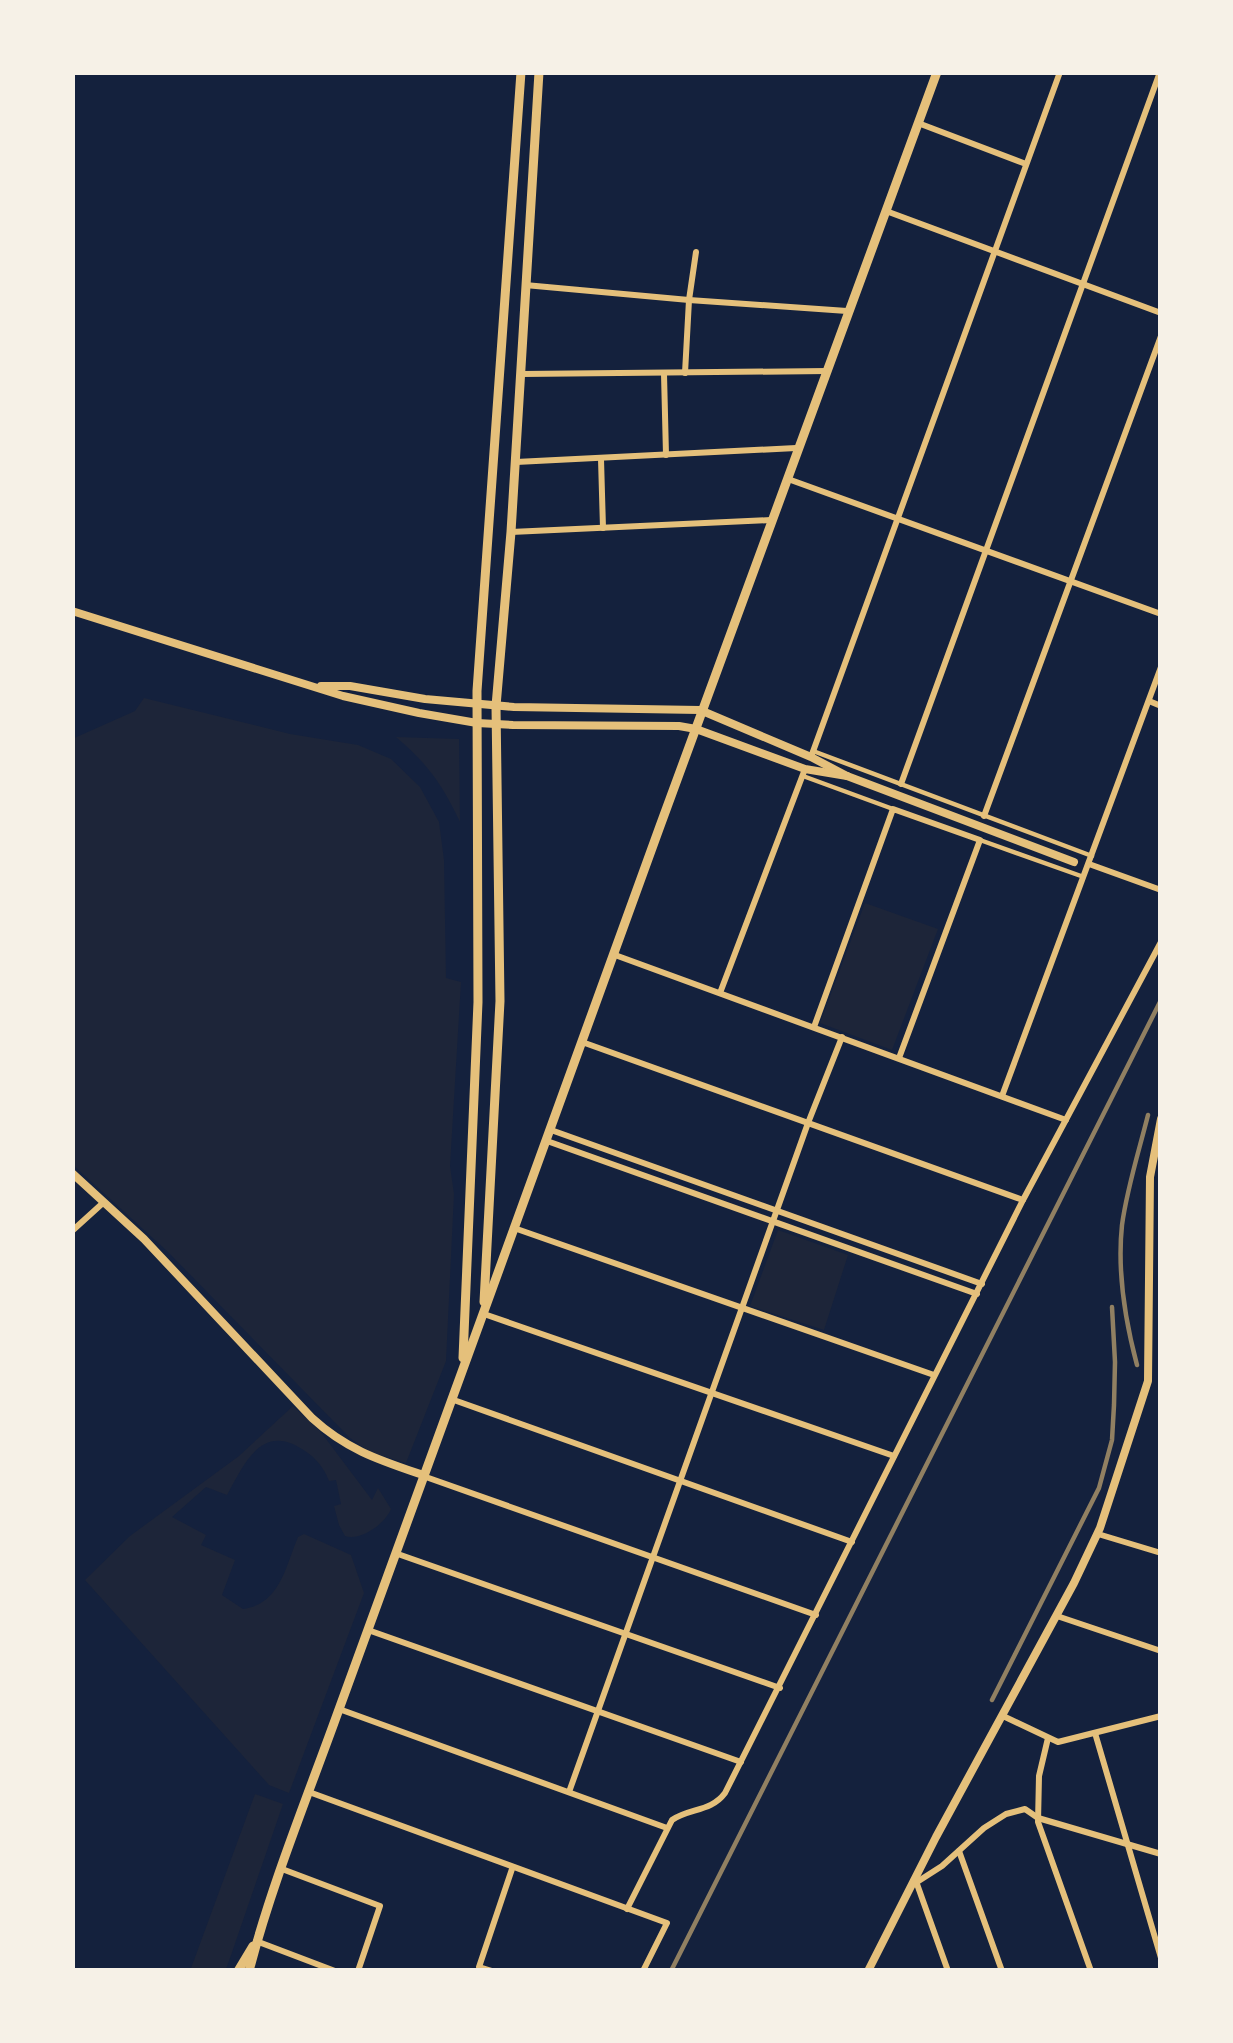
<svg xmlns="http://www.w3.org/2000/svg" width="1233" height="2043" font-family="'Open Sans',sans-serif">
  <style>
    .green { fill: #1d2539 }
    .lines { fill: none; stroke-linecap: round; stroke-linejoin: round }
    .pedestrian { stroke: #e5c07b; stroke-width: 4.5 }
    .minor { stroke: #e5c07b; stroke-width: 6 }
    .tertiary { stroke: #e5c07b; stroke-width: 8 }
    .secondary { stroke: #e5c07b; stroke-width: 9 }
    .rail { stroke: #918062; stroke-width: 4.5 }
  </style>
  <rect width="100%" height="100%" fill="#14213d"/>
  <!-- green -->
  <g class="green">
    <path d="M 144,698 L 290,734 L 358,745 L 391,759 L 420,787 L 439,822 L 444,860 L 446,978 L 461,982 L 450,1166 L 454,1194 L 446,1361 L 406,1463 L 370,1452 L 350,1438 L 167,1251 L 72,1164 L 72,739 L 135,711 Z"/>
    <path d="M 396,737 L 459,739 L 460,822 C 442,784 428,764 396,737 Z"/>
    <path d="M 865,903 L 938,929 L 892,1050 L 820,1023 Z"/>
    <path d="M 778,1230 L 848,1255 L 824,1330 L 750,1306 Z"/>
    <path d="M 293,1406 L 320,1431 L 372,1500 L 378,1488 L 391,1509 C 385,1524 361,1541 345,1536 L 339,1525 L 334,1506 L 341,1504 L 336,1480 L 329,1481 C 324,1468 316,1458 305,1451 C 262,1421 245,1463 227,1495 L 206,1487 L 172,1517 L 206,1535 L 201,1545 L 235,1560 L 222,1595 L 243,1609 C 280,1604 285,1568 298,1537 L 304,1534 L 351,1555 L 364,1593 L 289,1793 L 269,1785 L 85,1580 L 130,1536 L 239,1456 Z"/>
    <path d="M 255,1794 L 283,1804 L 229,1961 L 225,1971 L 190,1971 Z"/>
  </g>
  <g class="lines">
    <!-- pedestrian -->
    <g class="pedestrian">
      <path d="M 813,751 L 1092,856"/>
      <path d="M 803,776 L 893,809"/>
      <path d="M 980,840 L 1081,876"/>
    </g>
    <!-- minor -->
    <g class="minor">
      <path d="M 918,123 L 1026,164"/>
      <path d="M 886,211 L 1161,313"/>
      <path d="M 525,285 L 689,300 L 847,311"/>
      <path d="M 685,373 L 689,300 L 696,252"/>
      <path d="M 522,374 L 827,371"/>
      <path d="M 664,374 L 666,455"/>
      <path d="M 601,459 L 603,528"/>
      <path d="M 516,462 L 796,448"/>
      <path d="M 788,479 L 1161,614"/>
      <path d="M 511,532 L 771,520"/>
      <path d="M 1149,701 L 1161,706"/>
      <path d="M 811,757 L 1060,72"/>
      <path d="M 901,784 L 1160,72"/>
      <path d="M 984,816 L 1161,336"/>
      <path d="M 1089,864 L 1161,890"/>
      <path d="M 615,955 L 1066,1120"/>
      <path d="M 720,993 L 805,769"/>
      <path d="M 814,1027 L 893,809 L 980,840 L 899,1058"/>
      <path d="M 582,1042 L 1023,1200"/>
      <path d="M 1002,1096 L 1161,667"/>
      <path d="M 551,1130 L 982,1284"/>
      <path d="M 547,1141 L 977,1294"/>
      <path d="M 514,1228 L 934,1375"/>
      <path d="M 72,1231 L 104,1202"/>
      <path d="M 484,1314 L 894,1456"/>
      <path d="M 451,1399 L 852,1542"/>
      <path d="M 423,1476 L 816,1615"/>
      <path d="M 1098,1534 L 1161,1553"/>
      <path d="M 395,1553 L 780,1688"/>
      <path d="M 1057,1616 L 1161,1651"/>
      <path d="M 368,1630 L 741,1762"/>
      <path d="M 339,1709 L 667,1828"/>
      <path d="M 1003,1716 L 1058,1742 L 1161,1716"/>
      <path d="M 1095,1733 L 1161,1958"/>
      <path d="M 1048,1738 L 1039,1776 L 1038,1822 L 1091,1971"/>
      <path d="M 309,1792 L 667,1923 L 643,1971"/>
      <path d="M 569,1792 L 808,1123 L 842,1037"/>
      <path d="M 959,1851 L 1002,1971"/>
      <path d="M 282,1869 L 380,1906 L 358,1971"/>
      <path d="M 913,1881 L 917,1882 L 942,1866 L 984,1828 L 1006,1814 L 1025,1809 L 1038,1818 L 1161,1854"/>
      <path d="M 917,1884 L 948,1971"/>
      <path d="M 627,1909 L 672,1820 C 689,1808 711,1812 725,1793 L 1023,1200 L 1161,942"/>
      <path d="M 256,1941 L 335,1971"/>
      <path d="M 492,1971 L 479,1967 L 512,1869"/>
    </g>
    <!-- tertiary -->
    <g class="tertiary">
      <path d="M 72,611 L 343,696 L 419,713 L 477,723 L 513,725 L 679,726 L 696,729 L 805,769 L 847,776"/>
      <path d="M 321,686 L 350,686 L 425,699 L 514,707 L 700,710 L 811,757 L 847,776 L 1074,862"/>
      <path d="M 72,1173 L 144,1239 L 312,1418 C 347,1450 379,1460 423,1475"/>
      <path d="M 868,1971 L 936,1837 L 1074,1583 L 1100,1528 L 1148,1381 L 1150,1177 L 1161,1119"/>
    </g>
    <!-- secondary -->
    <g class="secondary">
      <path d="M 484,1302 L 500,1001 L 496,706 L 511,532 L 539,72"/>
      <path d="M 463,1358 L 478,1002 L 477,691 L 521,72"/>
      <path d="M 238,1971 L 253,1946"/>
      <path d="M 249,1971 C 272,1883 307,1798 338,1712 C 389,1572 440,1432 491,1292 C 639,885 785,478 937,72"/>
    </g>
    <!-- rail -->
    <g class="rail">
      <path d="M 1137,1365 C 1125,1320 1117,1272 1122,1225 C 1127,1188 1139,1151 1148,1115"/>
      <path d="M 992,1700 L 1099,1488 L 1112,1440 L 1114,1405 L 1115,1362 L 1112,1307"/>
      <path d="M 671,1971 L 1161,1000"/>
    </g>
  </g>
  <!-- border -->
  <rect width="1233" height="2043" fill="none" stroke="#f6f1e7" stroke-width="150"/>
</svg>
